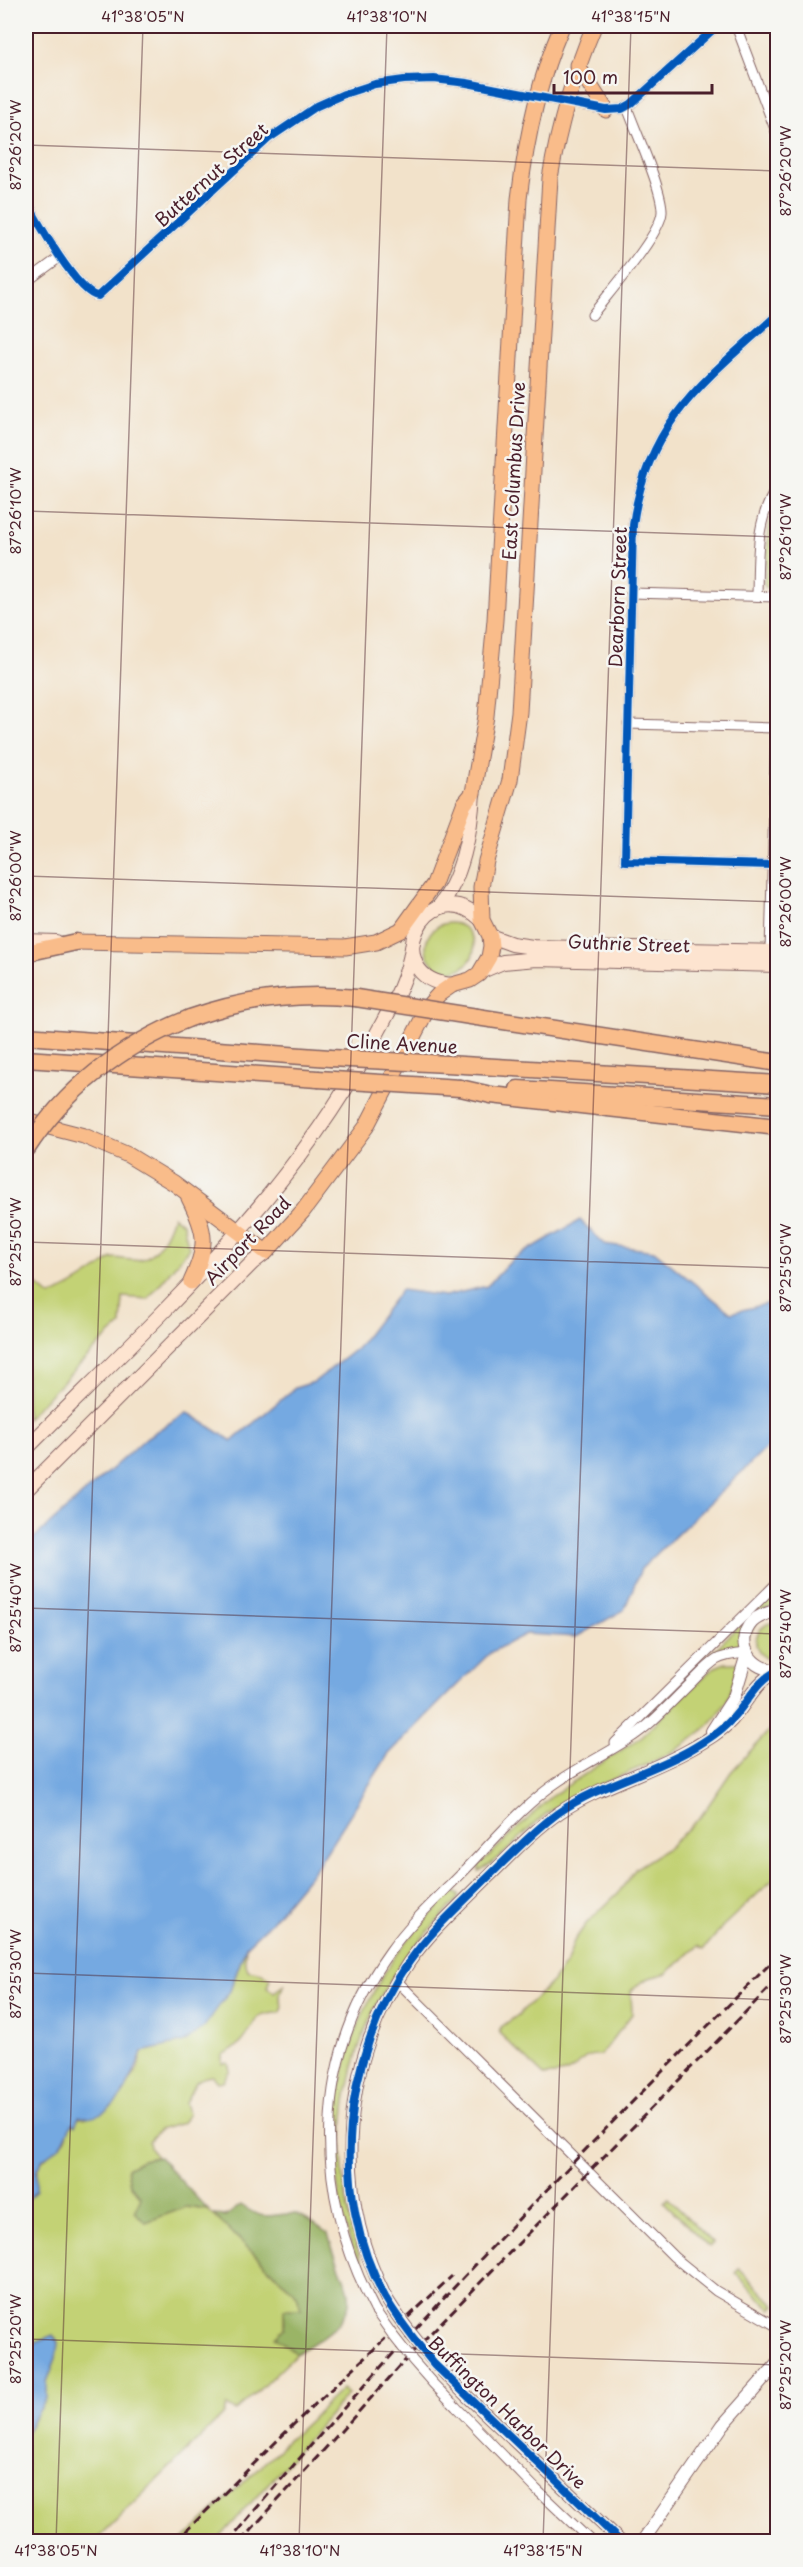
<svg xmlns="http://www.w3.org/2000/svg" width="803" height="2567" font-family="'Playpen Sans',sans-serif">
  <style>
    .green { fill: #c3d274; stroke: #867850; stroke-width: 1.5 }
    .forest { fill: #9ab466; stroke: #726a48; stroke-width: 1.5 }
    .water { fill: #74a9e1; stroke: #5f6486; stroke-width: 1.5 }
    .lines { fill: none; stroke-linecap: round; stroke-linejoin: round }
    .minor-casing { stroke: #856363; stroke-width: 11 }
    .tertiary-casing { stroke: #856363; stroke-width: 14 }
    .secondary-casing { stroke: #856363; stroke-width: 16 }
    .primary-casing { stroke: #856363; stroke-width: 17 }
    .motorway-casing { stroke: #856363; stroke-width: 19 }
    .minor { stroke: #fff; stroke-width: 9 }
    .tertiary { stroke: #fff; stroke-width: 12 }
    .secondary { stroke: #fde4d0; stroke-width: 14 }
    .primary { stroke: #f9bc8a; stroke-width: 15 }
    .motorway { stroke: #f9bc8a; stroke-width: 16 }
    .rail { stroke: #4a1f2b; stroke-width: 3; stroke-dasharray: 9 4.5; stroke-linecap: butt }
    .minor-bridge-casing { stroke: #856363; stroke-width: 11; stroke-linecap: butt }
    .tertiary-bridge-casing { stroke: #856363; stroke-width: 14; stroke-linecap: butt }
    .motorway-bridge-casing { stroke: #856363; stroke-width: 19; stroke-linecap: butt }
    .minor-bridge { stroke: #fff; stroke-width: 9 }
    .tertiary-bridge { stroke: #fff; stroke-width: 12 }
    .motorway-bridge { stroke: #f9bc8a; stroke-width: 16 }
    .cycleway-casing { stroke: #f6f6f2; stroke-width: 11 }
    .cycleway { stroke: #0057b8; stroke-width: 8 }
    .ticks { fill: none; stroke: #4a1f2b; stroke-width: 1.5; stroke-opacity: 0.45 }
    .labels { text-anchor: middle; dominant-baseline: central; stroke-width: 5; stroke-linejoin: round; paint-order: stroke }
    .street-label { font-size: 18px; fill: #4a1f2b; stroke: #f6f6f2 }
    .neatline { fill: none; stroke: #4a1f2b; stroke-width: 2 }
    .ticks-label { font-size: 15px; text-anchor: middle; fill: #4a1f2b }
  </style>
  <rect width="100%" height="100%" fill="#f6f6f2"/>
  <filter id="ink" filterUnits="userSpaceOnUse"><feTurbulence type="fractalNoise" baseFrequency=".0167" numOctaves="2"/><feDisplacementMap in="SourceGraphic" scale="12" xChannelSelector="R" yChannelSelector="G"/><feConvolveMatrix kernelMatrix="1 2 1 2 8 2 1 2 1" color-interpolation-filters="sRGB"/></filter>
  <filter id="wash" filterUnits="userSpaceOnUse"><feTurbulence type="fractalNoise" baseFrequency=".008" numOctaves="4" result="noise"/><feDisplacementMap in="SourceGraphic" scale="24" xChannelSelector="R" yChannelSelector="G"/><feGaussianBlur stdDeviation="1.35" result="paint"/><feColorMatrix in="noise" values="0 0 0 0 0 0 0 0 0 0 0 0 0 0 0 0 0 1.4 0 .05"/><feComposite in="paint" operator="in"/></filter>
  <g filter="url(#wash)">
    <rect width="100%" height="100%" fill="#f2e2ca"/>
    <!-- green -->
    <g class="green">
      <path d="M 777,504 L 778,589 L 777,589 L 766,587 L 764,583 L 770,521 Z"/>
      <circle cx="450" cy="947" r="24"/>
      <path d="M 173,1216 L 183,1224 L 189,1248 L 148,1299 L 123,1297 L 121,1325 L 101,1343 L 26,1419 L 26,1293 L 38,1286 L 50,1296 C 73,1287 92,1274 112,1258 C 120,1258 129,1261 137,1260 C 156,1259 168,1232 173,1216 Z"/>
      <path d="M 777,1586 L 777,1606 L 764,1609 L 740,1650 L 726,1649 L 714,1655 L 712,1653 Z"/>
      <path d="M 770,1623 L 777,1624 L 777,1659 C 753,1662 748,1631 770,1623 Z"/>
      <path d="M 725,1663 L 739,1663 C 735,1674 733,1687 728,1698 C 699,1758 614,1772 560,1804 C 530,1822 511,1854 479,1871 L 479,1865 L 553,1795 L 640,1738 L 713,1668 Z"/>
      <path d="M 777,1722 L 777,1876 L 724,1925 L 704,1949 L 698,1946 L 667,1973 L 649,1978 L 637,1985 L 631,1991 L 632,2014 L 601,2055 C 582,2054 585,2061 572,2069 C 565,2075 553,2075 544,2076 L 499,2033 L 501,2027 L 518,2015 L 553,1981 L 567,1962 L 574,1941 L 586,1924 L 619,1892 L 636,1868 L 668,1848 L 701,1816 L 731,1772 Z"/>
      <path d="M 453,1892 L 459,1895 L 457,1900 C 435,1924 413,1946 395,1973 C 351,2038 333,2126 347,2204 C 351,2226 356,2248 365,2269 C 368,2276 373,2284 373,2289 C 367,2277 359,2265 354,2252 C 320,2159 333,2056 385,1972 C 403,1942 428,1917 453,1892 Z"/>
      <path d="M 246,1946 L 245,1960 L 248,1970 L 262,1973 L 270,1978 L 267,1988 L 274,1992 L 285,1984 L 279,1994 L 283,2008 L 280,2013 C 249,2013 257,2025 242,2042 C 237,2048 228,2051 222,2055 L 222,2064 L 228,2063 L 230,2070 L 223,2081 L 217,2082 L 212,2076 C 190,2079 196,2087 185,2102 L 188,2114 L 182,2123 L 159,2130 L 149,2141 L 150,2148 L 156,2157 L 142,2160 L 127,2168 L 130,2184 L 141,2197 L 146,2222 L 186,2207 L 208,2210 L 297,2295 L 302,2309 L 286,2344 L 296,2354 C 275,2373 258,2393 236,2411 L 227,2406 L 223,2415 L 94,2542 L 26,2541 L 26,2432 L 47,2398 L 47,2382 L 56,2358 L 36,2342 L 26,2362 L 26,2203 C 40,2184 31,2184 38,2168 C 43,2156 57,2150 65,2140 C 69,2135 67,2127 72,2123 C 76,2119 80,2117 85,2118 L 123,2093 L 138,2068 L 142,2052 L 184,2042 L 230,1991 Z"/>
      <path d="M 668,2198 L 713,2243 L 709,2247 L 664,2202 Z"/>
      <path d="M 739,2269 L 775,2305 L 771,2309 L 735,2273 Z"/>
      <path d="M 342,2389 L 348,2394 L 217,2541 L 182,2541 Z"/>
    </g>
    <!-- forest -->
    <g class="forest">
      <path d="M 159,2157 L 208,2210 L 186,2207 L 146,2222 L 134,2212 L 141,2197 L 130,2184 L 127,2168 L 142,2160 Z"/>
      <path d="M 241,2205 C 267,2223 267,2213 295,2214 C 305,2215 319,2228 328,2233 C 332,2252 341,2268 347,2286 C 360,2320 319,2339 296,2354 L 275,2337 L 284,2328 L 284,2309 L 301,2309 L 297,2295 L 214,2215 L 226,2216 Z"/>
    </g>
    <!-- water -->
    <g class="water">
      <path d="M 580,1220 L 604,1244 L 654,1251 L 731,1313 L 777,1301 L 777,1438 L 641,1569 L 624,1610 L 576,1637 L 526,1634 L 491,1652 L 451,1691 L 388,1755 L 318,1865 L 270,1923 L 246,1946 L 230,1991 L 204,2027 L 184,2042 L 142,2052 C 131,2080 118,2120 79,2117 L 75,2125 L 72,2123 L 61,2146 L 43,2159 L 37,2170 L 36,2190 L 26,2203 L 26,1545 L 147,1437 L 187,1412 L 232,1441 L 295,1388 L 314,1382 L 357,1348 L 401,1290 L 445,1296 L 487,1286 L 513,1259 Z"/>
      <path d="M 53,2335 L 58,2343 L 56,2358 L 47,2382 L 47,2398 L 26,2432 L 26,2362 L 36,2342 Z"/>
    </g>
  </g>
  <g filter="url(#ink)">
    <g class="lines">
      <!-- minor casing -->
      <g class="minor-casing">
        <g id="minor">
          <path d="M 736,26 L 778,137"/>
          <path d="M 26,199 C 34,217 80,297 98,296 L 268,139 L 317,106 L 344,94 L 375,84 L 404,80 L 434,79 L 467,83 L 606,110 L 622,109 L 631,104 L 717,26"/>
          <path d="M 26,282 L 60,257"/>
          <path d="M 592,315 C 608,294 661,234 662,212 C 663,191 635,130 627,107"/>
          <path d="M 631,593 L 778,597"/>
          <path d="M 757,596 C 758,557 755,519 778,486"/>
          <path d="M 628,724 L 776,728 L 770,952"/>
          <path d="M 772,865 L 625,861 L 633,525 C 647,421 705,380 778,314"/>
          <path d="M 615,1743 L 778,1582"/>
          <path d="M 397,1981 L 674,2257 L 716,2291 L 778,2327"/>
          <path d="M 375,2310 C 313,2193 311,2061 390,1951 C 412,1920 441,1895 467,1868 C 496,1838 524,1804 559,1781 C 581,1766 606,1754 629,1739 C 653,1724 672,1701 692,1682 C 700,1674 707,1666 716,1660 C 725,1655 736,1654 746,1653"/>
          <path d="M 456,2407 L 536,2489 L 592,2542"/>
        </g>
      </g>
      <!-- tertiary casing -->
      <g class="tertiary-casing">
        <g id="tertiary">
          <path d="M 778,1610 C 768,1613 759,1615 752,1622 C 733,1643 752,1672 778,1670"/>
          <path d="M 712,1731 L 734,1697 L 747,1654"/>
          <path d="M 386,2298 C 331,2191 341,2061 409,1962 C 430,1932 458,1907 483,1882 C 508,1858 532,1831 560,1812 C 601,1785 649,1773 691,1749 C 705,1741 721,1732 732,1720 C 747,1703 756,1680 778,1671"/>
          <path d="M 467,2396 L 621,2542"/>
          <path d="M 642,2542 L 723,2425 L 778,2363"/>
        </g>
      </g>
      <!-- secondary casing -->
      <g class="secondary-casing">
        <g id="secondary">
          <path d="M 437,909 C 462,881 471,830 473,793"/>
          <path d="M 490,936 L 512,944 L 533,947 L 778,952"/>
          <path d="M 26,941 L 56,942"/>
          <path d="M 482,971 L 503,962 L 537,959 L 778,965"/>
          <path d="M 452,985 C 374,978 426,866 482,920"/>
          <path d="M 26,1449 C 152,1322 286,1203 372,1043 C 388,1012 407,983 412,948"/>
          <path d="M 26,1490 L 252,1263 L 266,1252"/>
        </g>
      </g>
      <!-- primary casing -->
      <g class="primary-casing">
        <g id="primary">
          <path d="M 577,65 L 606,110"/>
          <path d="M 76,942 L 345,947 L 376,942 L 401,930 L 434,884 L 464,804 L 473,793 L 486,716 L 495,620 L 519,199 C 526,139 538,81 562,26"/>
          <path d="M 26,1121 L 84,1136 L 128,1155 L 174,1183 L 266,1252 L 303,1211 L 366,1127 L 430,1004 L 439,994 L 452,985 L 470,980 L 479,974 L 489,957 L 491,946 L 490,936 L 482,920 L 481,887 L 486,861 L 510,780 L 519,712 L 550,178 C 559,125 573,76 594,26"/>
          <path d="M 189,1198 C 207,1234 208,1245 191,1282"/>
        </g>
      </g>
      <!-- motorway casing -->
      <g class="motorway-casing">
        <g id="motorway">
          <path d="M 26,953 L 76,942"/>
          <path d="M 477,1017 L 778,1063"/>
          <path d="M 190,1018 C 244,999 299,992 356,998"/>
          <path d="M 26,1036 L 330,1058"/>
          <path d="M 26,1059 L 318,1079"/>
          <path d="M 447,1064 L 778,1084"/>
          <path d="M 460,1088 L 491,1095 L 778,1127"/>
          <path d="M 518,1089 L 778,1105"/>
        </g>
      </g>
      <!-- minor -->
      <use href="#minor" class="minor"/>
      <!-- tertiary -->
      <use href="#tertiary" class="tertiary"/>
      <!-- secondary -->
      <use href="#secondary" class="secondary"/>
      <!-- primary -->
      <use href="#primary" class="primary"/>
      <!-- motorway -->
      <use href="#motorway" class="motorway"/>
      <!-- rail -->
      <g class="rail">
        <path d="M 175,2542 L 294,2424 L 452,2276"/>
        <path d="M 228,2542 C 401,2336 587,2145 778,1956"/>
        <path d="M 240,2542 L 422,2342 L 778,1979"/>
      </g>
      <!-- minor-bridge casing -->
      <g class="minor-bridge-casing">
        <path id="minor-bridge" d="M 375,2310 C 399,2346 425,2377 456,2407"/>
      </g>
      <!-- tertiary-bridge casing -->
      <g class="tertiary-bridge-casing">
        <path id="tertiary-bridge" d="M 386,2298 C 409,2335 436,2366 467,2396"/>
      </g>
      <!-- motorway-bridge casing -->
      <g class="motorway-bridge-casing">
        <g id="motorway-bridge">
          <path d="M 356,998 L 477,1017"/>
          <path d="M 330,1058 L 447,1064"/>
          <path d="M 318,1079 L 460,1088"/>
          <path d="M 26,1150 C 66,1088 122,1045 190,1018"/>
        </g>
      </g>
      <!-- minor-bridge -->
      <use href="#minor-bridge" class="minor-bridge"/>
      <!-- tertiary-bridge -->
      <use href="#tertiary-bridge" class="tertiary-bridge"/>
      <!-- motorway-bridge -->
      <use href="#motorway-bridge" class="motorway-bridge"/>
      <!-- cycleway casing -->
      <g class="cycleway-casing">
        <g id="cycleway">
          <path d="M 26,199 C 34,217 80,297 98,296 L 268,139 L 317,106 L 344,94 L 375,84 L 404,80 L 434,79 L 467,83 L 606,110 L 622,109 L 631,104 L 717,26"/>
          <path d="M 772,865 L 625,861 L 633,525 C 647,421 705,380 778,314"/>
          <path d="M 621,2542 L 434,2364 C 416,2342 399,2321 385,2297 C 328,2193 343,2057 409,1962 C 430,1932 458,1907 484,1881 C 508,1858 531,1833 558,1813 C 598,1785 648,1774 690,1750 C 704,1742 720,1732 731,1720 C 747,1704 756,1680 778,1671"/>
        </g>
      </g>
      <!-- cycleway -->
      <use href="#cycleway" class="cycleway"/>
    </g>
  </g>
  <!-- ticks -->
  <path class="ticks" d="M 26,145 L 778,171M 26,511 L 778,537M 26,876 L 778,902M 26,1242 L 778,1268M 26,1608 L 778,1634M 26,1973 L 778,2000M 26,2339 L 778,2365M 56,2542 L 143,26M 299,2542 L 387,26M 543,2542 L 631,26"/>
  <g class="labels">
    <!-- street labels -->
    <g class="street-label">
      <text transform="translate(211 174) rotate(-42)">Butternut Street</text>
      <text transform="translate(513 471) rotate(-87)">East Columbus Drive</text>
      <text transform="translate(617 597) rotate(-88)">Dearborn Street</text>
      <text transform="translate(629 943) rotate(2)">Guthrie Street</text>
      <text transform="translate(402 1043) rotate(3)">Cline Avenue</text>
      <text transform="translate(247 1240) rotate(-46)">Airport Road</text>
      <text transform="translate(508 2412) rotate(44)">Buffington Harbor Drive</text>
    </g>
  </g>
  <!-- margin -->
  <rect width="803" height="2567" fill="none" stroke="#f6f6f2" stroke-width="66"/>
  <!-- scale -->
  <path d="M554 84v9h158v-9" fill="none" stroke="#4a1f2b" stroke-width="3"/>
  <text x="563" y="84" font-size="18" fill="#4a1f2b" stroke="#f6f6f2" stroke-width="4.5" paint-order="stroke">100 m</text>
  <rect x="33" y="33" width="737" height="2501" class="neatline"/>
  <g class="ticks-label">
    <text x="143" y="22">41°38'05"N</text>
    <text x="387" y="22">41°38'10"N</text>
    <text x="631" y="22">41°38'15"N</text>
    <text transform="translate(16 145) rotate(-90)" y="5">87°26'20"W</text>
    <text transform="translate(786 171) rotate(-90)" y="5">87°26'20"W</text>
    <text transform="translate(16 511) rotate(-90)" y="5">87°26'10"W</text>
    <text transform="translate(786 537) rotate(-90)" y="5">87°26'10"W</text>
    <text transform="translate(16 876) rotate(-90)" y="5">87°26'00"W</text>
    <text transform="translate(786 902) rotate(-90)" y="5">87°26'00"W</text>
    <text transform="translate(16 1242) rotate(-90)" y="5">87°25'50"W</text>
    <text transform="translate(786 1268) rotate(-90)" y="5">87°25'50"W</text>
    <text transform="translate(16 1608) rotate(-90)" y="5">87°25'40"W</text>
    <text transform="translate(786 1634) rotate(-90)" y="5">87°25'40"W</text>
    <text transform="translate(16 1974) rotate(-90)" y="5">87°25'30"W</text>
    <text transform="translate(786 1999) rotate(-90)" y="5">87°25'30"W</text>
    <text transform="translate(16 2339) rotate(-90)" y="5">87°25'20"W</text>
    <text transform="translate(786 2365) rotate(-90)" y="5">87°25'20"W</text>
    <text x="56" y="2556">41°38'05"N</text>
    <text x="300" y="2556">41°38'10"N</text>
    <text x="543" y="2556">41°38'15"N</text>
  </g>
</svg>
